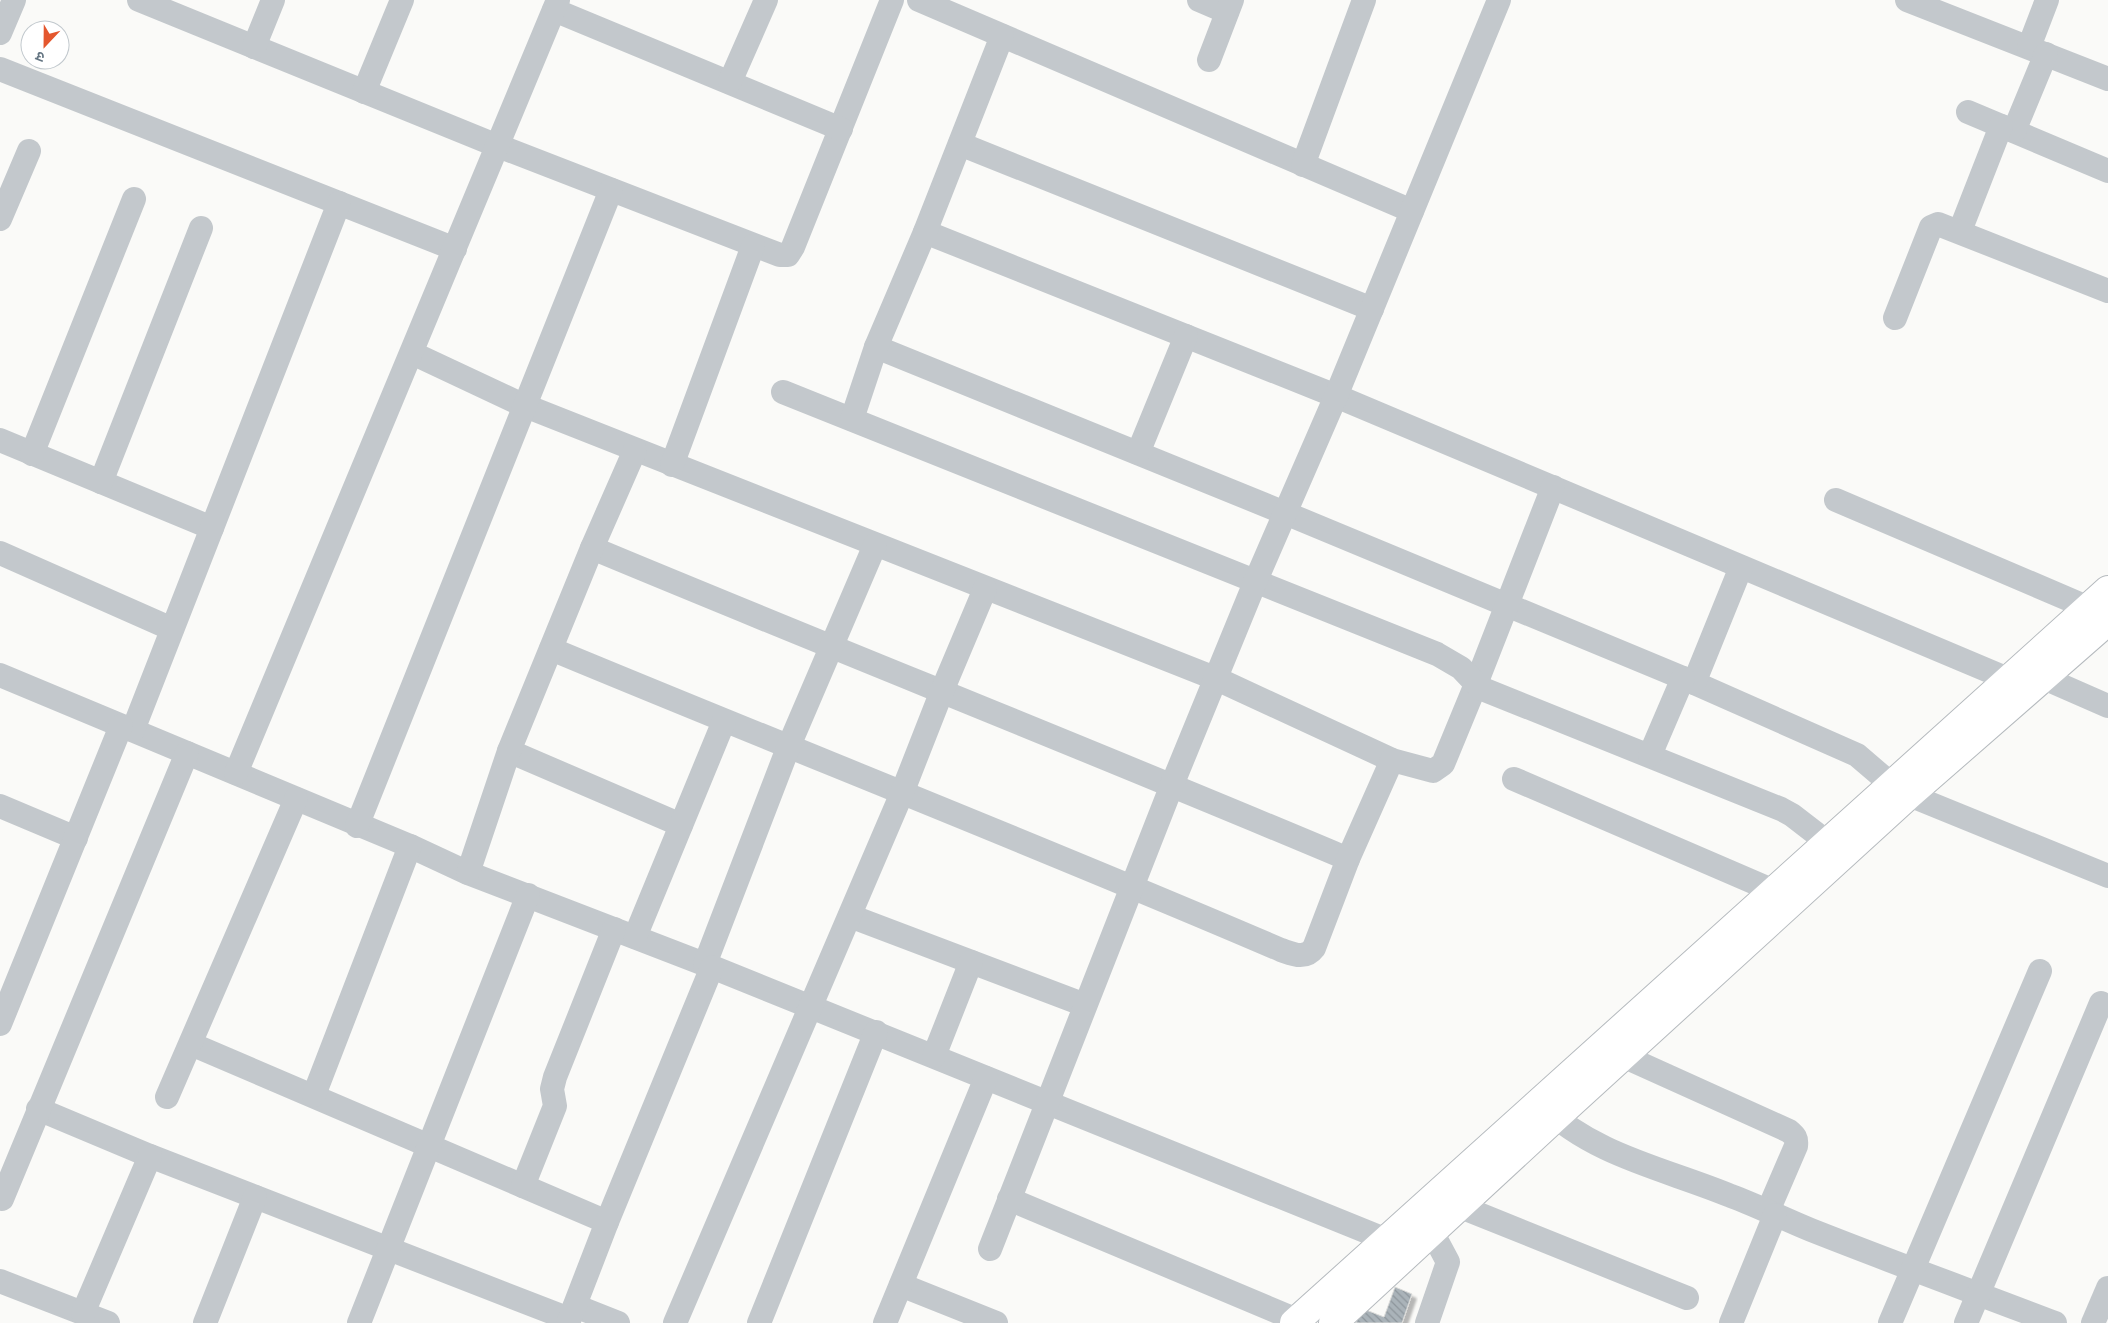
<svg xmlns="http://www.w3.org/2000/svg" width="2108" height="1323" font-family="'Fira Sans Condensed','Noto Sans Devanagari',sans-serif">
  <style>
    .building { fill: url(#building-back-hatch); stroke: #dcdcda; filter: url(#shadow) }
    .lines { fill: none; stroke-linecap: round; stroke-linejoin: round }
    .major-casing { stroke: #b5babe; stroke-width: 30 }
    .minor { stroke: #c3c8cc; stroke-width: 24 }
    .major { stroke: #fff; stroke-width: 28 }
  </style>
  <defs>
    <pattern id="building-back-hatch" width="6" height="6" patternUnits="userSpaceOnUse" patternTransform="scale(1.25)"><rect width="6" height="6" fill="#aab3b9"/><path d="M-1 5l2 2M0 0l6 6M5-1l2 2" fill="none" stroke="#8e969c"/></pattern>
    <filter id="shadow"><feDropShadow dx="4.5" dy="4.5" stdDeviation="1" flood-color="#0004"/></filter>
  </defs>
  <rect width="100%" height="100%" fill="#fafaf8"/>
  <!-- building -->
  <path class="building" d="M 1395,1287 L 1412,1294 L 1402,1323 L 1356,1323 L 1361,1308 L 1384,1317 Z"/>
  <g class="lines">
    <!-- major casing -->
    <g class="major-casing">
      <g id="major">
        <path d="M 1294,1323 L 2108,590"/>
        <path d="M 1333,1323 L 1555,1118 L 1909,795 L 2108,621"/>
      </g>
    </g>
    <!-- minor -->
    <g class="minor">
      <path d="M 139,0 L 488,142 L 780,255 L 788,255 L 793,247 L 892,0"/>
      <path d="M 919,0 L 1412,211"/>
      <path d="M 1199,0 L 1227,12"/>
      <path d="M 1907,0 L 2108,79"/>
      <path d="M 554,10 L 841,129"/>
      <path d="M 0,33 L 14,0"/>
      <path d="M 254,47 L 273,0"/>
      <path d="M 2029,47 L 2047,0"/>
      <path d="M 1209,60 L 1232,0"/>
      <path d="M 0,69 L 455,249"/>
      <path d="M 730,82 L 766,0"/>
      <path d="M 364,92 L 402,0"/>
      <path d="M 1968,112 L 2108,171"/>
      <path d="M 2014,131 L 2046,54"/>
      <path d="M 960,144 L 1372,309"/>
      <path d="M 1303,165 L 1364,0"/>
      <path d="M 0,219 L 29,151"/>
      <path d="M 1960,231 L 2001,126"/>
      <path d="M 925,232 L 1336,396 L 2008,679"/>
      <path d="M 1895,318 L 1931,227 L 1938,224 L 2108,291"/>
      <path d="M 876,347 L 1285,513 L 1683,678 L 1857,755 L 1891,784"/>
      <path d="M 412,353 L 523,405 L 1217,679 L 1392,760 L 1433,771 L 1443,764 L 1476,684 L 1553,487"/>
      <path d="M 783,392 L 1437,654 L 1461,668 L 1480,688 L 1781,809 L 1792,815 L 1827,842"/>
      <path d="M 852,419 L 876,347 L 925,232 L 1002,36"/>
      <path d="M 0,440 L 212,528"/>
      <path d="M 1138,453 L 1186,336"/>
      <path d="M 32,454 L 134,199"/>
      <path d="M 672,465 L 753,246"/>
      <path d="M 101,482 L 201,228"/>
      <path d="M 1836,500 L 2089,608"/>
      <path d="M 592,548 C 844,653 1097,753 1348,859"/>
      <path d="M 0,553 L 172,629"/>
      <path d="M 551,649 C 794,750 1039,846 1281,950 C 1293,954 1305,960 1314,948 L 1348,859 L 1392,760"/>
      <path d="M 0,675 L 410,846 L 468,873 L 712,967 L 1387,1240"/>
      <path d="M 2044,678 L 2108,706"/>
      <path d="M 1694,683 L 1741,567"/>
      <path d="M 133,730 L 339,203"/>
      <path d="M 509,751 L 681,825"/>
      <path d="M 1650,755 L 1683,678"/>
      <path d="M 236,773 L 558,0"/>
      <path d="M 1514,779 L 1774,891"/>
      <path d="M 1909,795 L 2108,876"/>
      <path d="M 0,806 L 76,838"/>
      <path d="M 357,826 L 611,190"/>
      <path d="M 468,873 L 509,751 L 592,548 L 635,450"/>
      <path d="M 850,916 L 1085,1005"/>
      <path d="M 635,937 L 724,721"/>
      <path d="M 705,964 L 788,748 L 875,545"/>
      <path d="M 0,1024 L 121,726"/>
      <path d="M 191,1044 L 607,1222"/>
      <path d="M 934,1056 L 971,962"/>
      <path d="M 1623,1056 L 1789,1131 C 1795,1136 1797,1138 1796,1146 L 1768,1211"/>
      <path d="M 314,1095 L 410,846"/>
      <path d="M 167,1097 L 296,799"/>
      <path d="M 1542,1105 C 1594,1156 1666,1169 1731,1196 C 1758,1206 1784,1219 1811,1230 C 1892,1262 1974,1292 2055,1323"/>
      <path d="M 38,1109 L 150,1156 L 569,1319"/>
      <path d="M 523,1186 L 555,1106 L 552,1089 L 555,1077 L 614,929"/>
      <path d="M 2,1199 L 187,753"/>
      <path d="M 1009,1199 L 1297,1320"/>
      <path d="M 1461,1207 L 1687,1298"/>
      <path d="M 990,1249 L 1172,785 L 1256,580 L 1336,396 L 1499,0"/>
      <path d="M 0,1281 L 108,1323"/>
      <path d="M 901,1285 L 996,1323"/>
      <path d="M 575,1306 L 618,1323"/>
      <path d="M 83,1313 L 150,1156"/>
      <path d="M 205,1323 L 255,1197"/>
      <path d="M 359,1323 L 528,895"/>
      <path d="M 568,1323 L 607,1222 L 712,967"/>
      <path d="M 675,1323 L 902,793 L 942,691 L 985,589"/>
      <path d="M 759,1323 L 876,1032"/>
      <path d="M 885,1323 L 986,1078"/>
      <path d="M 1427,1323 L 1448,1262 L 1432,1232"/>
      <path d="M 1731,1323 L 1775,1215"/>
      <path d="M 1890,1323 L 2040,971"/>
      <path d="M 1966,1323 L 2101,1003"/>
      <path d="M 2093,1323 L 2108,1288"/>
    </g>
    <!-- major -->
    <use href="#major" class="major"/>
  </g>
  <!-- north arrow -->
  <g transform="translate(45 45) rotate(202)"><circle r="24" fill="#ffffff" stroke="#c1c8cd"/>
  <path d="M0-4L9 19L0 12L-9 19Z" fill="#e4572e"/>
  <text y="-8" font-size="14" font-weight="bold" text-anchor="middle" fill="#657683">उ</text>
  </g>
</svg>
